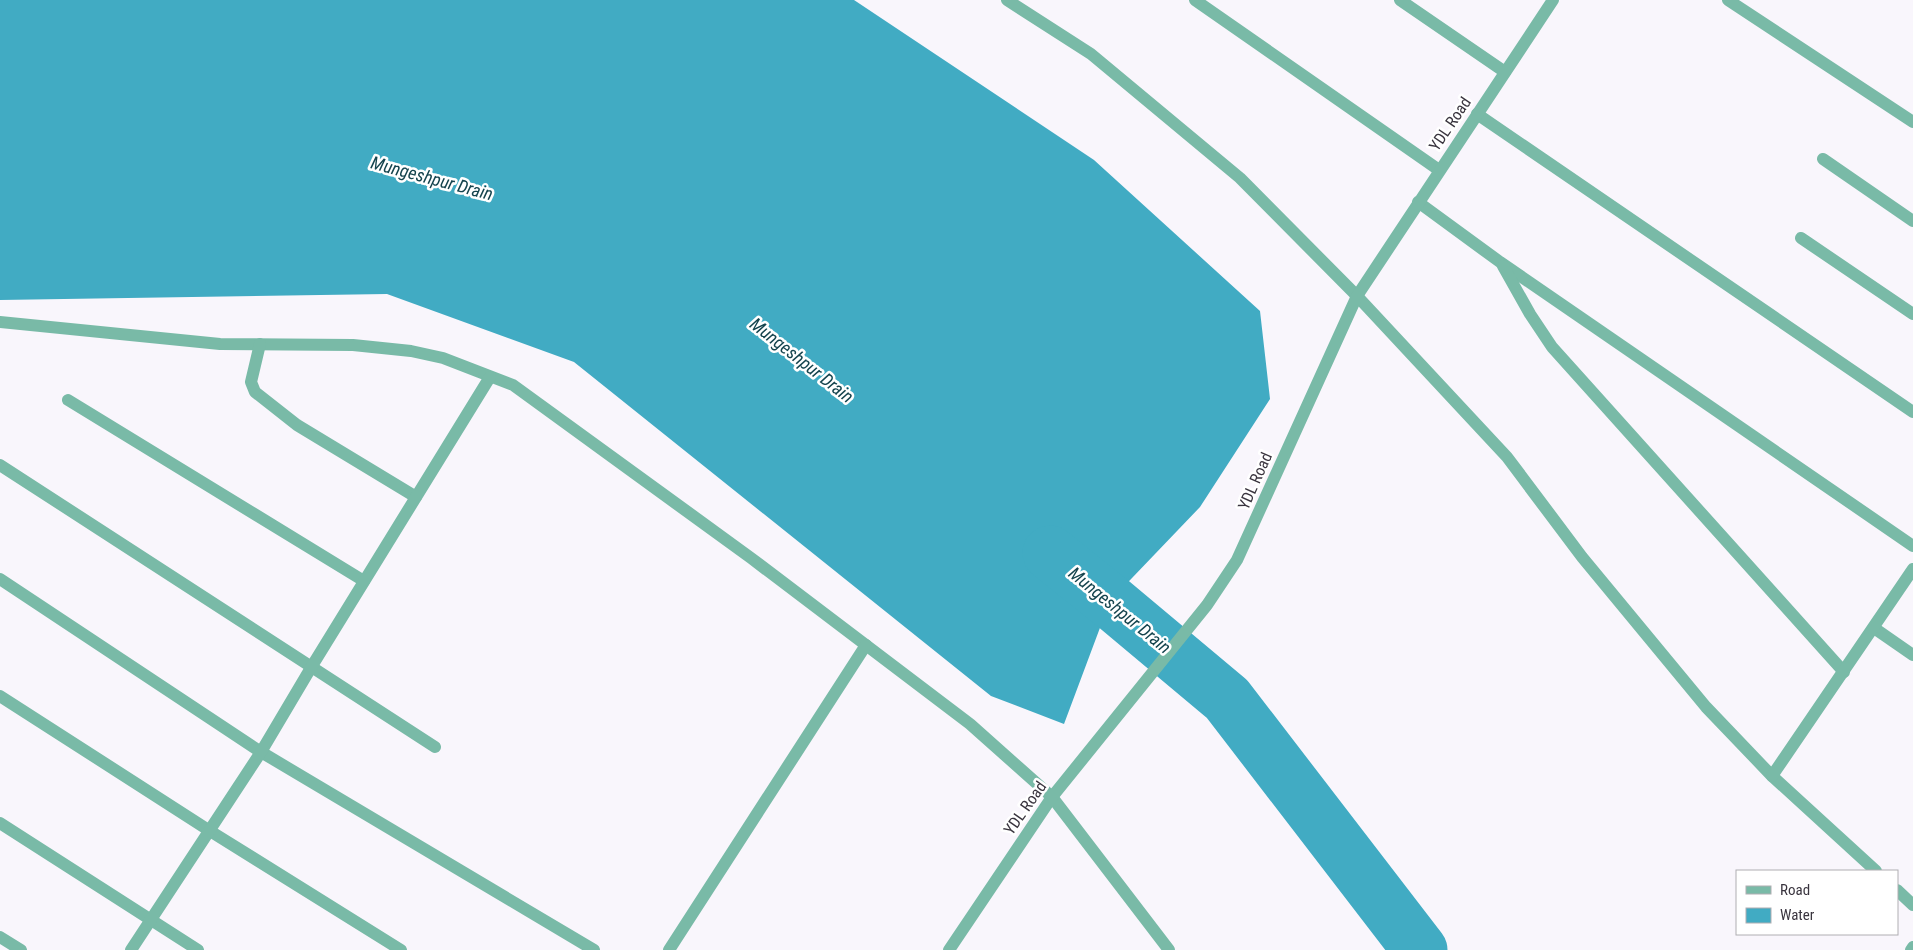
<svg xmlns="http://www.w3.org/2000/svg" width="1913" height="950" font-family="'Roboto Condensed',sans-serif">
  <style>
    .water { fill: #41abc3 }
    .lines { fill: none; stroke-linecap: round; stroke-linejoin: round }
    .river { stroke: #41abc3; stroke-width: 55 }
    .minor { stroke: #79baa7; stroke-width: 12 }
    .labels { text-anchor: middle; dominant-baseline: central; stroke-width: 5; stroke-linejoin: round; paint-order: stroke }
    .street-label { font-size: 16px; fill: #3a353f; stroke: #fff }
    .water-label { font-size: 18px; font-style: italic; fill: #15444e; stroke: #fff }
  </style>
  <rect width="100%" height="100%" fill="#f9f6fc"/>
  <!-- water -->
  <path class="water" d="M 0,0 L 854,0 L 1094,160 L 1260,311 L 1270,399 L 1200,507 L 1110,601 L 1064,724 L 991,696 L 574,362 L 387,294 L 0,300 Z"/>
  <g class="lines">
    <!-- river -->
    <path class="river" d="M 1050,553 L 1110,601 L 1227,699 L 1420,950"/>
    <!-- minor -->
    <g class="minor">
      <path d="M 1007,0 L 1091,54 L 1240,178 L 1357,296 L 1507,457 L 1582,557 L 1706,707 L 1772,776 L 1876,871"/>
      <path d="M 1195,0 L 1439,170"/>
      <path d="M 1400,0 L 1505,72"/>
      <path d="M 1728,0 L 1913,122"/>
      <path d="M 1477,114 L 1913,412"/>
      <path d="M 1823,159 L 1913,221"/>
      <path d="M 1418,202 L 1500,262 L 1913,546"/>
      <path d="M 1801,238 L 1913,314"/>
      <path d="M 1503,266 L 1530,314 L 1552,347 L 1844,672"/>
      <path d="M 0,322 L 220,344 L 353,345 L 411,351 L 443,358 L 513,385 L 751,558 L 970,724 L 1052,797 L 1169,950"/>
      <path d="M 260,344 L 251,382 L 255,392 L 297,425 L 416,497"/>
      <path d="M 68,400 L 364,581"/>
      <path d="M 0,465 L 435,747"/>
      <path d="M 0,579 L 261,752 L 594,950"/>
      <path d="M 1874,628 L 1913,655"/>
      <path d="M 0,696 L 210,831 L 401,950"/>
      <path d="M 1772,776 L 1913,569"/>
      <path d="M 0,823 L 198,950"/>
      <path d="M 1897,890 L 1913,905"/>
      <path d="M 0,937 L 21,950"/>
      <path d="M 131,950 L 261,752 L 312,666 L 490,377"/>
      <path d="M 669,950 L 866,645"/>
      <path d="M 949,950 L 1052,797 L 1207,605 L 1237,560 L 1357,296 L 1553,0"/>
      <path d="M 1911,950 L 1913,947"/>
    </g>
  </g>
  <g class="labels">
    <!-- street labels -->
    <g class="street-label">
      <text transform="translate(1450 124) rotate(-56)">YDL Road</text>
      <text transform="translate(1255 481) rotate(-66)">YDL Road</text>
      <text transform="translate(1025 808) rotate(-55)">YDL Road</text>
    </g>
    <!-- water labels -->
    <g class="water-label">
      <text transform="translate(432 178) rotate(15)">Mungeshpur Drain</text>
      <text transform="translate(802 360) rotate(38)">Mungeshpur Drain</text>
      <text transform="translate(1120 610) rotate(39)">Mungeshpur Drain</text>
    </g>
  </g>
  <!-- legend -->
  <rect x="1736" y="870" width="162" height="65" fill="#ffffff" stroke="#b0aeb2"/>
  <rect x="1746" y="886" width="25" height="8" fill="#79baa7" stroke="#b0aeb2"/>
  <text x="1780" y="895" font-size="15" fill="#3a353f">Road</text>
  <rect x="1746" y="908" width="25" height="15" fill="#41abc3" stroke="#b0aeb2"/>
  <text x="1780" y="920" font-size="15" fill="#3a353f">Water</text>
</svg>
